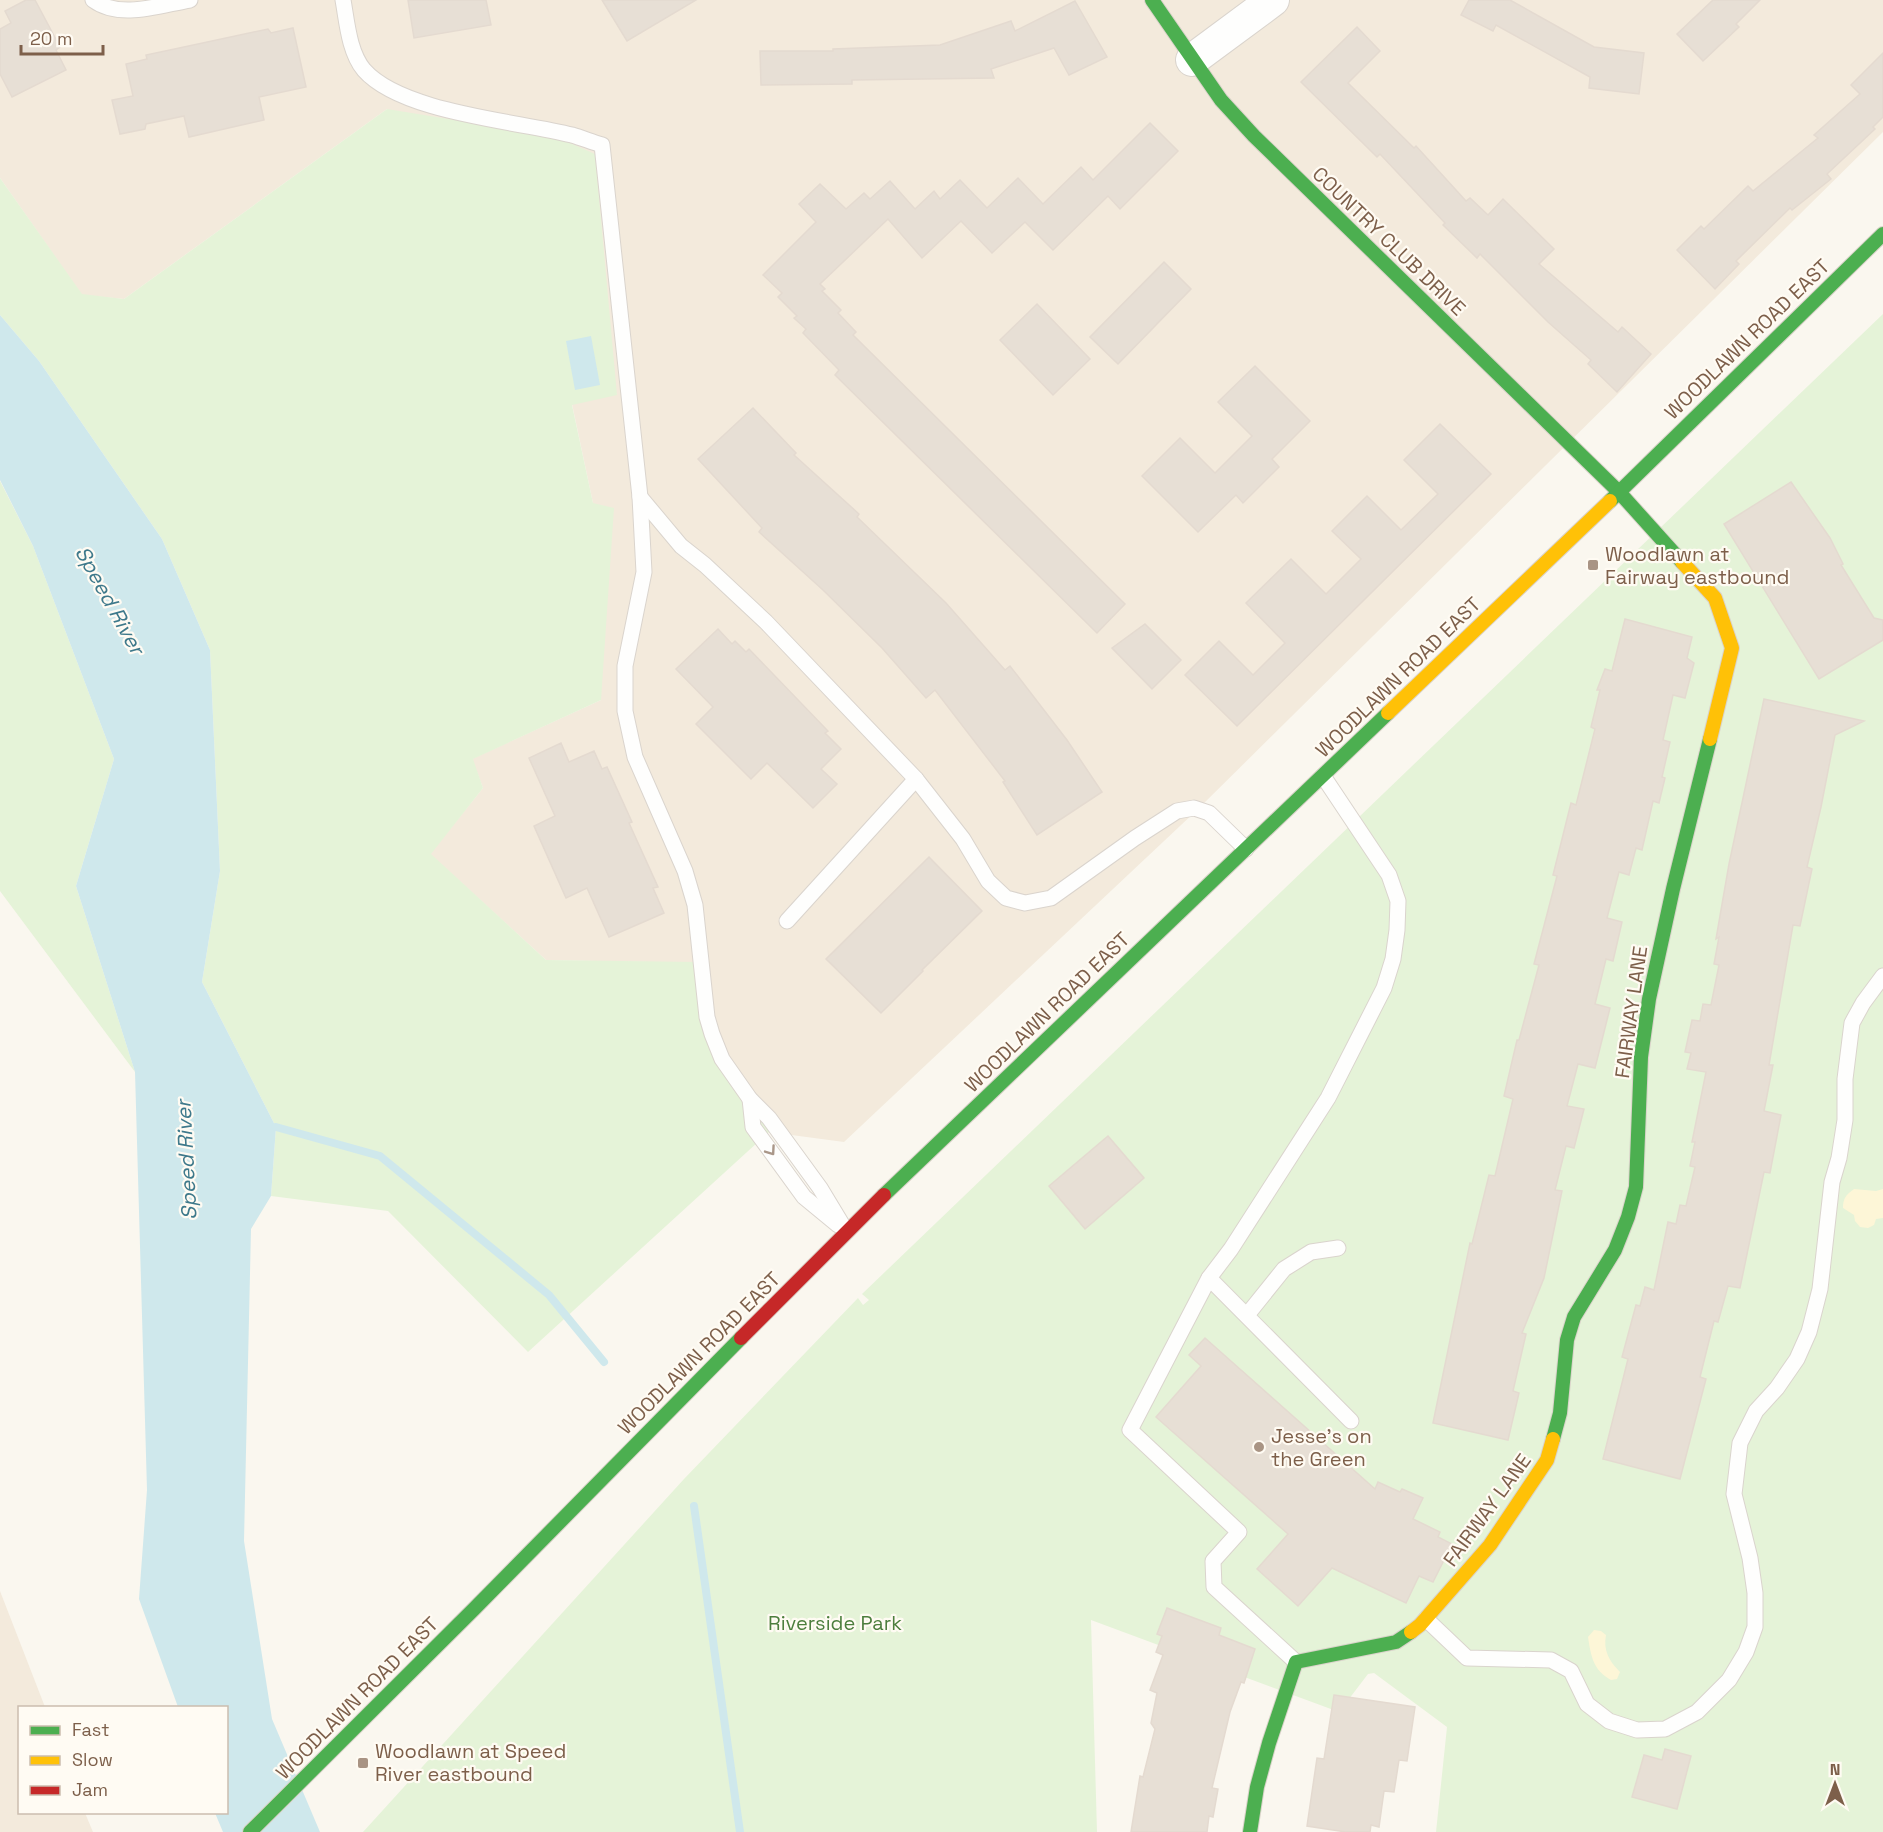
<svg xmlns="http://www.w3.org/2000/svg" width="1883" height="1832" font-family="'Space Grotesk',sans-serif">
  <style>
    .residential { fill: #f3eadc }
    .green { fill: #e5f3d8 }
    .sand { fill: #fdf6d7 }
    .water { fill: #cfe8ec }
    .lines { fill: none; stroke-linecap: round; stroke-linejoin: round }
    .stream { stroke: #cfe8ec; stroke-width: 8 }
    .building { fill: #e7dfd5; stroke: #e4dad0; stroke-width: 1.5 }
    .lane-casing { stroke: #dad4cd; stroke-width: 17 }
    .street-casing { stroke: #dad4cd; stroke-width: 34 }
    .fast-casing { stroke: #dad3ca; stroke-width: 16 }
    .slow-casing { stroke: #dad3ca; stroke-width: 16 }
    .jam-casing { stroke: #dad3ca; stroke-width: 16 }
    .lane { stroke: #fefefd; stroke-width: 15 }
    .street { stroke: #fefefd; stroke-width: 32 }
    .fast { stroke: #4caf50; stroke-width: 14 }
    .slow { stroke: #ffc107; stroke-width: 14 }
    .jam { stroke: #c62828; stroke-width: 14 }
    .oneway { stroke: #aa9789 }
    .poi-dot { fill: #a99484; stroke: #fffbf3; stroke-width: 2 }
    .labels { text-anchor: middle; dominant-baseline: central; stroke-width: 4.5; stroke-linejoin: round; paint-order: stroke }
    .street-label { font-size: 20px; fill: #7d5f4a; stroke: #fffbf3 }
    .poi-label { font-size: 20px; fill: #7d5f4a; stroke: #fffbf3; text-anchor: start }
    .park-label { font-size: 20px; fill: #4c7e3d; stroke: #fffbf3 }
    .water-label { font-size: 21px; font-style: italic; fill: #3e798b; stroke: #fffbf3 }
  </style>
  <rect width="100%" height="100%" fill="#faf7ef"/>
  <!-- residential -->
  <g class="residential">
    <path d="M 0,0 L 1883,0 L 1883,132 L 1197,810 L 844,1142 L 769,1132 L 702,1017 L 698,963 L 546,960 L 430,854 L 483,788 L 472,759 L 601,700 L 593,503 L 572,404 L 617,394 L 387,109 L 124,299 L 82,295 L 0,178 Z"/>
    <path d="M 0,1591 L 45,1707 L 20,1708 L 20,1812 L 85,1813 L 93,1832 L 0,1832 Z"/>
  </g>
  <!-- green -->
  <g class="green">
    <path d="M 387,109 L 554,136 L 595,154 L 617,395 L 572,405 L 593,503 L 614,508 L 601,700 L 473,759 L 483,788 L 431,854 L 546,960 L 698,962 L 702,1017 L 769,1132 L 528,1352 L 388,1211 L 271,1196 L 276,1127 L 202,982 L 220,871 L 210,650 L 162,539 L 39,361 L 0,315 L 0,178 L 82,294 L 124,299 Z"/>
    <path d="M 1883,314 L 1883,1832 L 1436,1832 L 1447,1727 L 1374,1673 L 1368,1674 L 1339,1712 L 1091,1620 L 1097,1832 L 363,1832 L 684,1479 L 858,1298 L 863,1305 L 869,1300 L 862,1294 Z"/>
    <path d="M 0,481 L 33,546 L 114,759 L 76,886 L 135,1072 L 0,891 Z"/>
  </g>
  <!-- sand -->
  <g class="sand">
    <path d="M 1854,1189 L 1876,1191 L 1883,1189 L 1883,1218 L 1876,1219 L 1874,1225 L 1868,1228 L 1860,1227 L 1855,1221 L 1854,1215 L 1843,1208 C 1843,1198 1846,1195 1854,1189 Z"/>
    <path d="M 1594,1630 L 1601,1631 L 1606,1635 C 1603,1650 1609,1661 1620,1672 L 1617,1679 L 1611,1680 C 1593,1670 1591,1656 1588,1637 Z"/>
  </g>
  <!-- water -->
  <g class="water">
    <path d="M 0,315 L 39,361 L 162,539 L 210,650 L 220,871 L 202,982 L 276,1127 L 271,1196 L 251,1229 L 244,1541 L 272,1719 L 320,1832 L 223,1832 L 215,1813 L 226,1812 L 226,1708 L 178,1707 L 139,1599 L 147,1490 L 135,1072 L 76,886 L 114,759 L 33,546 L 0,480 Z"/>
    <path d="M 591,336 L 600,385 L 575,390 L 566,341 Z"/>
  </g>
  <g class="lines">
    <!-- stream -->
    <g class="stream">
      <path d="M 276,1127 L 380,1156 L 549,1295 L 604,1362"/>
      <path d="M 694,1506 L 740,1832"/>
    </g>
  </g>
  <!-- building -->
  <g class="building">
    <path d="M 26,0 L 35,0 L 60,47 L 56,50 L 66,70 L 12,97 L 0,74 L 0,29 L 11,23 L 5,11 Z"/>
    <path d="M 408,0 L 486,0 L 491,25 L 414,38 Z"/>
    <path d="M 602,0 L 696,0 L 627,41 Z"/>
    <path d="M 1469,0 L 1510,0 L 1594,47 L 1644,53 L 1639,94 L 1589,88 L 1590,77 L 1496,25 L 1493,31 L 1461,15 Z"/>
    <path d="M 1713,0 L 1760,0 L 1736,24 L 1739,27 L 1703,61 L 1677,34 Z"/>
    <path d="M 1075,1 L 1107,57 L 1069,75 L 1054,48 L 991,69 L 994,78 L 852,80 L 852,84 L 761,85 L 760,51 L 833,51 L 833,49 L 940,45 L 1011,21 L 1015,31 Z"/>
    <path d="M 1357,27 L 1380,51 L 1348,83 L 1414,148 L 1416,146 L 1466,201 L 1470,198 L 1488,215 L 1503,199 L 1554,249 L 1539,264 L 1618,332 L 1622,327 L 1651,354 L 1617,392 L 1588,364 L 1591,360 L 1548,322 L 1480,254 L 1477,258 L 1443,225 L 1445,223 L 1380,154 L 1377,157 L 1301,82 Z"/>
    <path d="M 293,28 L 306,87 L 259,97 L 264,120 L 189,137 L 184,116 L 146,124 L 145,129 L 120,134 L 112,100 L 133,96 L 126,64 L 147,59 L 146,55 L 198,44 L 268,29 L 271,33 Z"/>
    <path d="M 1883,53 L 1883,117 L 1873,127 L 1875,129 L 1827,174 L 1831,179 L 1792,210 L 1790,208 L 1736,261 L 1739,264 L 1715,289 L 1677,250 L 1701,226 L 1704,229 L 1748,186 L 1753,191 L 1818,138 L 1814,135 L 1860,94 L 1851,85 Z"/>
    <path d="M 1150,123 L 1178,151 L 1120,209 L 1108,196 L 1053,250 L 1025,222 L 992,253 L 961,221 L 922,258 L 888,219 L 820,284 L 825,289 L 822,291 L 841,310 L 838,313 L 856,332 L 853,335 L 1125,604 L 1097,633 L 835,375 L 839,370 L 803,333 L 806,329 L 794,318 L 797,316 L 778,297 L 782,293 L 763,275 L 816,222 L 799,204 L 820,184 L 846,209 L 864,193 L 870,199 L 890,181 L 915,209 L 934,191 L 940,199 L 960,180 L 987,208 L 1018,178 L 1043,204 L 1081,167 L 1093,180 Z"/>
    <path d="M 1164,262 L 1191,289 L 1118,364 L 1090,337 Z"/>
    <path d="M 1037,304 L 1090,359 L 1053,395 L 1000,340 Z"/>
    <path d="M 1255,366 L 1310,421 L 1272,459 L 1279,467 L 1243,503 L 1236,495 L 1198,532 L 1142,476 L 1180,438 L 1215,473 L 1252,436 L 1218,402 Z"/>
    <path d="M 753,408 L 796,453 L 794,455 L 859,514 L 857,517 L 946,603 L 1005,670 L 1010,666 L 1067,740 L 1102,792 L 1037,835 L 1003,782 L 1005,781 L 935,690 L 926,698 L 882,648 L 823,590 L 759,532 L 762,528 L 698,459 Z"/>
    <path d="M 1440,424 L 1491,474 L 1237,726 L 1185,675 L 1219,641 L 1253,675 L 1285,643 L 1246,603 L 1291,559 L 1326,594 L 1361,559 L 1332,531 L 1367,496 L 1401,530 L 1438,494 L 1404,460 Z"/>
    <path d="M 1791,482 L 1830,538 L 1843,564 L 1841,565 L 1874,618 L 1883,620 L 1883,640 L 1819,679 L 1724,524 Z"/>
    <path d="M 1625,619 L 1692,637 L 1687,658 L 1694,663 L 1685,698 L 1673,695 L 1663,740 L 1670,742 L 1662,777 L 1665,778 L 1659,803 L 1653,801 L 1642,850 L 1636,848 L 1629,875 L 1619,872 L 1607,918 L 1622,922 L 1613,961 L 1606,959 L 1595,1004 L 1610,1008 L 1595,1068 L 1578,1064 L 1567,1106 L 1584,1109 L 1574,1148 L 1566,1146 L 1555,1190 L 1562,1191 L 1544,1278 L 1522,1333 L 1526,1334 L 1513,1391 L 1519,1393 L 1508,1440 L 1433,1423 L 1470,1243 L 1472,1244 L 1489,1175 L 1495,1176 L 1513,1099 L 1504,1096 L 1517,1040 L 1519,1040 L 1539,965 L 1534,964 L 1557,876 L 1553,875 L 1571,803 L 1576,805 L 1595,729 L 1591,727 L 1600,690 L 1597,690 L 1605,669 L 1612,671 Z"/>
    <path d="M 1145,624 L 1181,660 L 1152,689 L 1112,648 Z"/>
    <path d="M 718,629 L 732,644 L 735,641 L 746,652 L 749,649 L 828,731 L 825,733 L 841,749 L 821,769 L 837,784 L 813,808 L 767,763 L 751,779 L 696,724 L 713,707 L 676,669 Z"/>
    <path d="M 1764,699 L 1864,721 L 1835,735 L 1821,807 L 1807,867 L 1812,869 L 1800,926 L 1793,925 L 1769,1065 L 1773,1065 L 1764,1111 L 1781,1115 L 1770,1173 L 1764,1172 L 1740,1288 L 1728,1286 L 1718,1322 L 1714,1321 L 1700,1377 L 1706,1379 L 1680,1479 L 1603,1459 L 1628,1359 L 1622,1357 L 1636,1305 L 1640,1306 L 1645,1287 L 1654,1290 L 1668,1222 L 1676,1224 L 1680,1205 L 1686,1206 L 1695,1167 L 1690,1166 L 1695,1142 L 1692,1142 L 1706,1072 L 1687,1069 L 1691,1053 L 1685,1052 L 1692,1020 L 1700,1021 L 1703,1004 L 1711,1005 L 1719,965 L 1714,964 L 1719,937 L 1716,939 L 1729,864 Z"/>
    <path d="M 561,743 L 569,762 L 594,751 L 602,769 L 607,767 L 632,822 L 629,823 L 658,887 L 653,888 L 664,913 L 609,937 L 587,888 L 566,898 L 534,826 L 555,816 L 529,758 Z"/>
    <path d="M 929,857 L 982,911 L 922,970 L 923,971 L 881,1013 L 826,959 Z"/>
    <path d="M 1108,1136 L 1144,1178 L 1085,1229 L 1049,1186 Z"/>
    <path d="M 1205,1338 L 1375,1489 L 1378,1482 L 1400,1492 L 1402,1489 L 1423,1498 L 1413,1519 L 1440,1532 L 1438,1537 L 1452,1544 L 1433,1582 L 1419,1576 L 1406,1603 L 1332,1568 L 1298,1606 L 1257,1569 L 1288,1534 L 1156,1417 L 1201,1366 L 1189,1355 Z"/>
    <path d="M 1167,1608 L 1221,1628 L 1219,1635 L 1255,1649 L 1244,1683 L 1241,1682 L 1230,1712 L 1212,1788 L 1218,1789 L 1213,1817 L 1209,1816 L 1207,1832 L 1131,1832 L 1140,1776 L 1143,1777 L 1155,1729 L 1151,1723 L 1157,1693 L 1150,1690 L 1163,1655 L 1156,1652 L 1162,1636 L 1157,1634 Z"/>
    <path d="M 1334,1695 L 1415,1707 L 1407,1761 L 1399,1760 L 1394,1792 L 1384,1791 L 1379,1827 L 1371,1825 L 1370,1832 L 1346,1832 L 1307,1826 L 1317,1758 L 1324,1759 Z"/>
    <path d="M 1665,1749 L 1691,1756 L 1677,1809 L 1632,1797 L 1644,1755 L 1662,1760 Z"/>
  </g>
  <g class="lines">
    <!-- lane casing -->
    <g class="lane-casing">
      <g id="lane">
        <path d="M 93,0 C 120,20 160,5 190,0"/>
        <path d="M 343,0 C 347,22 349,52 364,70 C 402,113 517,121 572,135 C 582,138 592,142 602,145 L 640,497 L 644,572 L 625,666 L 625,711 L 635,757 L 685,871 L 695,905 L 707,1017 L 712,1034 L 722,1059 L 750,1099 L 769,1118 L 820,1188 L 846,1231"/>
        <path d="M 640,497 L 681,546 L 705,565 L 766,622 L 916,779 L 963,839 L 988,881 L 1006,898 L 1025,903 L 1051,898 L 1135,838 L 1177,811 L 1194,808 L 1209,813 L 1246,849"/>
        <path d="M 787,921 L 916,779"/>
        <path d="M 750,1099 L 753,1127 L 804,1197 L 838,1225"/>
        <path d="M 1209,1278 L 1351,1421"/>
        <path d="M 1247,1315 L 1284,1269 L 1311,1252 L 1338,1248"/>
        <path d="M 1426,1619 L 1467,1658 L 1551,1660 L 1571,1671 L 1587,1704 L 1609,1721 L 1637,1730 L 1665,1729 L 1697,1712 L 1729,1680 L 1746,1652 L 1755,1627 L 1755,1593 L 1750,1558 L 1734,1494 L 1740,1443 L 1756,1411 L 1777,1388 L 1797,1359 L 1809,1332 L 1820,1289 L 1832,1182 L 1839,1158 L 1845,1120 L 1845,1079 L 1852,1023 L 1863,1003 L 1883,976"/>
        <path d="M 1296,1662 L 1214,1587 L 1213,1561 L 1239,1532 L 1130,1430 L 1209,1278 L 1231,1249 L 1328,1098 L 1384,988 L 1393,959 L 1397,930 L 1398,901 L 1389,875 L 1323,776"/>
      </g>
    </g>
    <!-- street casing -->
    <g class="street-casing">
      <path id="street" d="M 1192,60 L 1273,0"/>
    </g>
    <!-- fast casing -->
    <g class="fast-casing">
      <g id="fast">
        <path d="M 1152,0 L 1221,100 L 1254,136 L 1619,492 L 1682,562"/>
        <path d="M 1610,501 L 1883,234"/>
        <path d="M 884,1195 L 1388,713"/>
        <path d="M 1553,1439 L 1560,1413 L 1567,1340 L 1574,1317 L 1615,1250 L 1628,1217 L 1636,1187 L 1641,1057 L 1649,999 L 1673,889 L 1710,739"/>
        <path d="M 250,1832 L 474,1609 L 741,1338"/>
        <path d="M 1250,1832 L 1257,1787 L 1269,1743 L 1296,1662 L 1396,1642 L 1411,1632"/>
      </g>
    </g>
    <!-- slow casing -->
    <g class="slow-casing">
      <g id="slow">
        <path d="M 1682,562 L 1715,598 L 1732,648 L 1710,739"/>
        <path d="M 1388,713 L 1610,501"/>
        <path d="M 1411,1632 L 1420,1625 L 1490,1545 L 1547,1460 L 1553,1439"/>
      </g>
    </g>
    <!-- jam casing -->
    <g class="jam-casing">
      <path id="jam" d="M 741,1338 L 884,1195"/>
    </g>
    <!-- lane -->
    <use href="#lane" class="lane"/>
    <!-- street -->
    <use href="#street" class="street"/>
    <!-- fast -->
    <use href="#fast" class="fast"/>
    <!-- slow -->
    <use href="#slow" class="slow"/>
    <!-- jam -->
    <use href="#jam" class="jam"/>
  </g>
  <!-- one-way arrows -->
  <defs><path id="oneway-chevron" d="M-2-3.5L2.5 0L-2 3.5" fill="none" stroke-width="1.6" stroke-linecap="round" stroke-linejoin="round" transform="scale(1.5)"/></defs>
  <use class="oneway" href="#oneway-chevron" transform="translate(771 1151) rotate(55)"/>
  <!-- markers -->
  <g class="poi-dot">
    <rect x="1587" y="559" width="12" height="12" rx="3"/>
    <circle cx="1259" cy="1447" r="6"/>
    <rect x="357" y="1757" width="12" height="12" rx="3"/>
  </g>
  <g class="labels">
    <!-- street labels -->
    <g class="street-label">
      <text transform="translate(1389 241) rotate(44)">COUNTRY CLUB DRIVE</text>
      <text transform="translate(1747 339) rotate(-44)">WOODLAWN ROAD EAST</text>
      <text transform="translate(1398 677) rotate(-44)">WOODLAWN ROAD EAST</text>
      <text transform="translate(1047 1012) rotate(-44)">WOODLAWN ROAD EAST</text>
      <text transform="translate(1631 1012) rotate(-82)">FAIRWAY LANE</text>
      <text transform="translate(699 1353) rotate(-45)">WOODLAWN ROAD EAST</text>
      <text transform="translate(1487 1510) rotate(-54)">FAIRWAY LANE</text>
      <text transform="translate(357 1698) rotate(-45)">WOODLAWN ROAD EAST</text>
    </g>
    <!-- poi labels -->
    <g class="poi-label">
      <text x="1605" y="554">Woodlawn at<tspan x="1605" dy="23">Fairway eastbound</tspan></text>
      <text x="1271" y="1436">Jesse's on<tspan x="1271" dy="23">the Green</tspan></text>
      <text x="375" y="1751">Woodlawn at Speed<tspan x="375" dy="23">River eastbound</tspan></text>
    </g>
    <!-- park labels -->
    <g class="park-label">
      <text x="835" y="1623">Riverside Park</text>
    </g>
    <!-- water labels -->
    <g class="water-label">
      <text transform="translate(110 600) rotate(61)">Speed River</text>
      <text transform="translate(186 1160) rotate(-93)">Speed River</text>
    </g>
  </g>
  <!-- legend -->
  <rect x="18" y="1706" width="210" height="108" fill="#fffbf3" stroke="#cbbdaf" stroke-width="1.5"/>
  <rect x="30" y="1726" width="30" height="9" fill="#4caf50" stroke="#cbbdaf" stroke-width="1.5"/>
  <text x="72" y="1736" font-size="18" fill="#7d5f4a">Fast</text>
  <rect x="30" y="1756" width="30" height="9" fill="#ffc107" stroke="#cbbdaf" stroke-width="1.5"/>
  <text x="72" y="1766" font-size="18" fill="#7d5f4a">Slow</text>
  <rect x="30" y="1786" width="30" height="9" fill="#c62828" stroke="#cbbdaf" stroke-width="1.5"/>
  <text x="72" y="1796" font-size="18" fill="#7d5f4a">Jam</text>
  <!-- north arrow -->
  <g transform="translate(1835 1784)" stroke="#fffbf3" stroke-width="4.5" paint-order="stroke">
  <path d="M0-4.5L10 22L0 15L-10 22Z" fill="#7d5f4a"/>
  <text y="-9" font-size="16" font-weight="bold" text-anchor="middle" fill="#7d5f4a">N</text>
  </g>
  <!-- scale -->
  <path d="M21 45v9h82v-9" fill="none" stroke="#7d5f4a" stroke-width="3"/>
  <text x="30" y="45" font-size="18" fill="#7d5f4a" stroke="#fffbf3" stroke-width="4.5" paint-order="stroke">20 m</text>
</svg>
